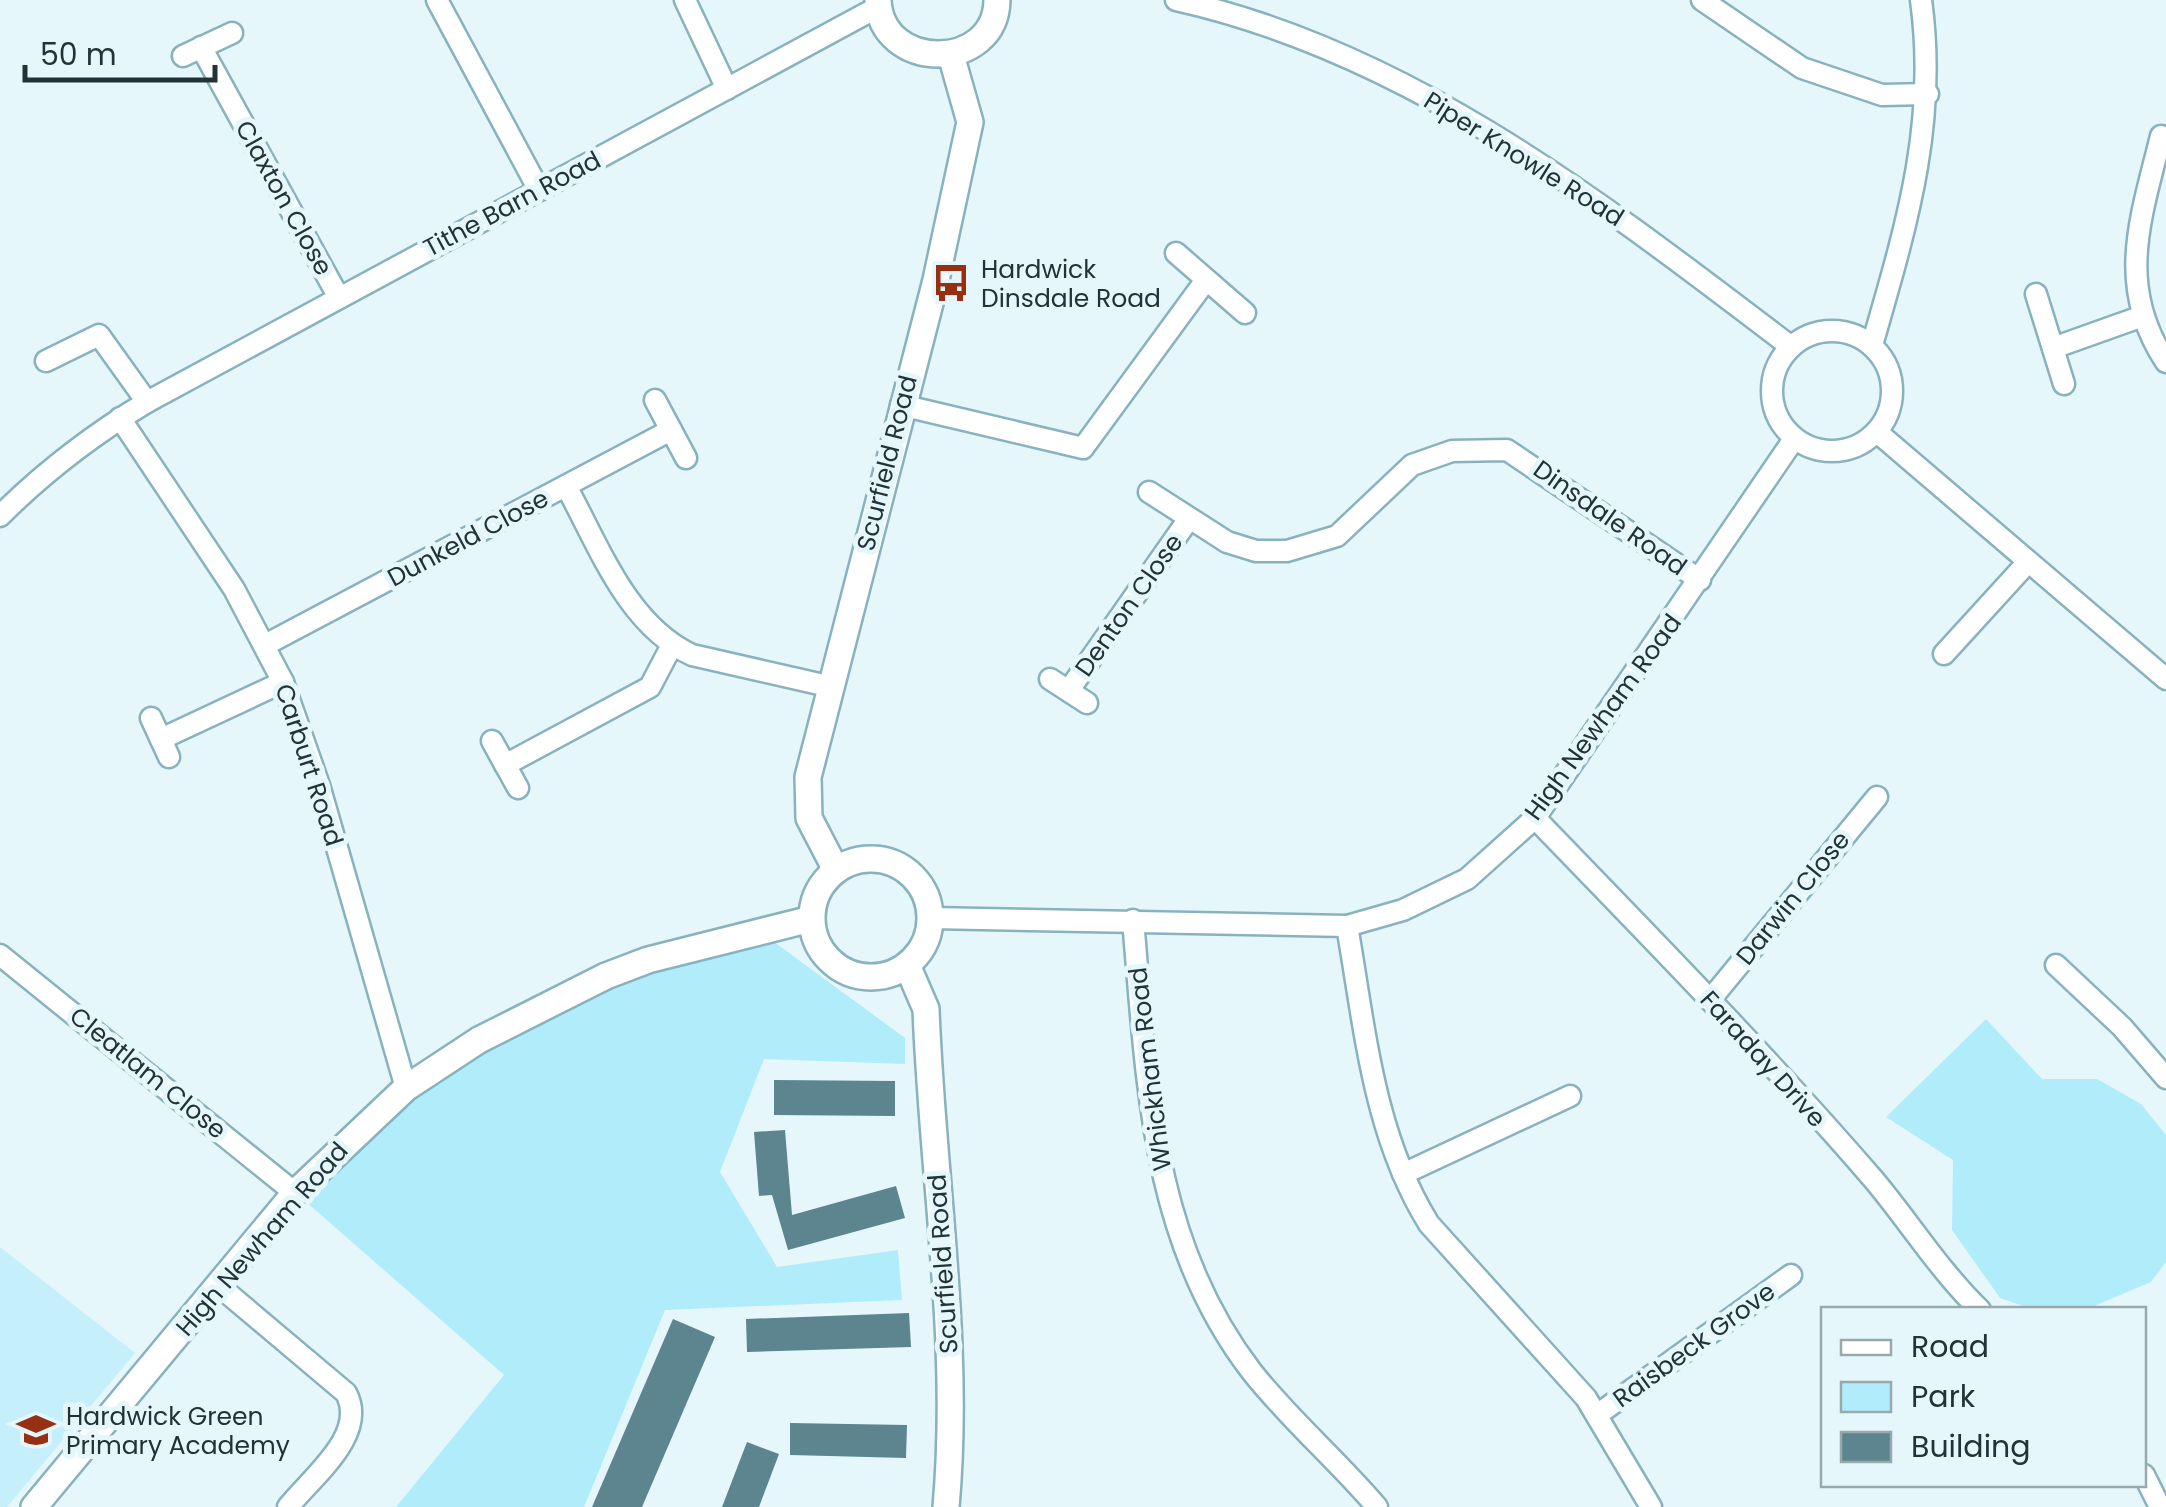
<svg xmlns="http://www.w3.org/2000/svg" width="2166" height="1507" font-family="Poppins,sans-serif">
  <style>
    .built { fill: #c5f0fb }
    .green { fill: #b1ecfb }
    .building { fill: #5c858f }
    .lines { fill: none; stroke-linecap: round; stroke-linejoin: round }
    .minor-casing { stroke: #88b2bd; stroke-width: 25 }
    .tertiary-casing { stroke: #88b2bd; stroke-width: 30 }
    .minor { stroke: #fff; stroke-width: 20 }
    .tertiary { stroke: #fff; stroke-width: 25 }
    .labels { text-anchor: middle; dominant-baseline: central; stroke-width: 10; stroke-linejoin: round; paint-order: stroke }
    .street-label { font-size: 25px; fill: #223338; stroke: #e6f7fc }
    .poi-label { font-size: 25px; fill: #223338; stroke: #e6f7fc; text-anchor: start }
  </style>
  <rect width="100%" height="100%" fill="#e6f7fc"/>
  <!-- built -->
  <path class="built" d="M 0,1247 L 135,1353 L 7,1507 L 0,1507 Z"/>
  <!-- green -->
  <g class="green">
    <path d="M 766,936 L 905,1038 L 905,1064 L 764,1059 L 720,1172 L 777,1267 L 898,1250 L 902,1300 L 665,1310 L 584,1507 L 396,1507 L 504,1375 L 305,1201 L 384,1121 L 482,1043 L 674,963 Z"/>
    <path d="M 1986,1019 L 2042,1079 L 2097,1079 L 2141,1104 L 2166,1135 L 2166,1262 L 2151,1282 L 2087,1309 L 2032,1309 L 2000,1298 L 1952,1230 L 1953,1160 L 1886,1117 Z"/>
  </g>
  <!-- building -->
  <g class="building">
    <path d="M 774,1080 L 895,1081 L 895,1116 L 774,1115 Z"/>
    <path d="M 785,1130 L 792,1215 L 896,1186 L 905,1218 L 788,1250 L 772,1195 L 759,1196 L 754,1132 Z"/>
    <path d="M 909,1313 L 911,1347 L 747,1352 L 746,1319 Z"/>
    <path d="M 673,1319 L 715,1337 L 642,1507 L 592,1507 Z"/>
    <path d="M 790,1423 L 907,1425 L 906,1458 L 790,1455 Z"/>
    <path d="M 747,1442 L 779,1454 L 759,1507 L 722,1507 Z"/>
  </g>
  <g class="lines">
    <!-- minor casing -->
    <g class="minor-casing">
      <g id="minor">
        <path d="M 437,0 L 539,190"/>
        <path d="M 685,0 L 727,89"/>
        <path d="M 1176,0 C 1410,52 1603,204 1790,346"/>
        <path d="M 1702,0 L 1802,68 L 1882,95 L 1928,94"/>
        <path d="M 201,47 L 338,296"/>
        <path d="M 183,56 L 232,33"/>
        <path d="M 2161,136 C 2141,218 2115,285 2166,362"/>
        <path d="M 1176,253 L 1245,313"/>
        <path d="M 2036,294 L 2064,384"/>
        <circle cx="1832" cy="391" r="60"/>
        <path d="M 1872,345 C 1906,227 1938,124 1921,0"/>
        <path d="M 2053,348 L 2140,317"/>
        <path d="M 46,361 L 99,335 L 147,402"/>
        <path d="M 655,400 L 686,458"/>
        <path d="M 901,405 L 1083,448 L 1206,280"/>
        <path d="M 120,418 L 234,589 L 283,682 L 319,785 L 406,1088"/>
        <path d="M 1877,432 L 2166,679"/>
        <path d="M 566,486 C 599,546 627,625 692,655 L 828,686"/>
        <path d="M 1149,492 L 1227,542 L 1256,551 L 1287,551 L 1337,536 L 1412,465 L 1452,451 L 1507,450 L 1700,580"/>
        <path d="M 0,516 C 44,472 94,434 147,402 L 878,7"/>
        <path d="M 265,645 L 671,430"/>
        <path d="M 1944,654 L 2028,562"/>
        <path d="M 1050,679 L 1087,703"/>
        <path d="M 1069,690 L 1188,520"/>
        <path d="M 151,718 L 169,757"/>
        <path d="M 161,739 L 283,682"/>
        <path d="M 492,741 L 518,788"/>
        <path d="M 505,765 L 650,687 L 672,645"/>
        <path d="M 1535,818 C 1650,937 1766,1055 1874,1180 C 1910,1223 1939,1270 1980,1310"/>
        <path d="M 931,918 L 1347,926 L 1403,910 L 1467,879 L 1535,818 L 1794,439"/>
        <path d="M 1133,920 C 1147,1079 1150,1240 1252,1372 C 1290,1420 1337,1460 1377,1507"/>
        <path d="M 1347,926 C 1365,1028 1373,1134 1429,1224 L 1586,1398 L 1651,1507"/>
        <path d="M 0,955 L 295,1193"/>
        <path d="M 2056,965 L 2122,1027 L 2166,1078"/>
        <path d="M 1710,1000 L 1877,797"/>
        <path d="M 1403,1174 L 1570,1096"/>
        <path d="M 219,1286 L 346,1393 C 368,1434 314,1475 288,1507"/>
        <path d="M 1597,1415 L 1791,1275"/>
        <path d="M 2144,1475 L 2160,1507"/>
      </g>
    </g>
    <!-- tertiary casing -->
    <g class="tertiary-casing">
      <g id="tertiary">
        <path d="M 878,0 C 881,72 996,72 997,0"/>
        <circle cx="871" cy="918" r="59"/>
        <path d="M 835,868 L 809,818 L 808,777 L 936,280 L 970,122 L 951,55"/>
        <path d="M 907,965 L 926,1009 C 932,1175 961,1341 946,1507"/>
        <path d="M 34,1507 L 295,1193 L 406,1088 L 479,1040 L 606,976 L 648,960 L 811,919"/>
      </g>
    </g>
    <!-- minor -->
    <use href="#minor" class="minor"/>
    <!-- tertiary -->
    <use href="#tertiary" class="tertiary"/>
  </g>
  <!-- icons -->
  <defs>
    <g id="bus-bare" transform="scale(3)"><path d="M-5-6H5V4H4V6H2V4H-2V6H-4V4H-5ZM-3.5-4V0h7V-4ZM-3.5 1.2v1.5H-2V1.2ZM2 1.2v1.5H3.5V1.2Z" fill="#972f12" stroke="#e6f7fc" stroke-width="2.5" paint-order="stroke"/></g>
    <g id="school-bare" transform="scale(3)"><path d="M0-5L7-2L0 1L-7-2ZM-4 1L0 2.5L4 1V4Q0 6-4 4Z" fill="#972f12" stroke="#e6f7fc" stroke-width="2.5" paint-order="stroke"/></g>
  </defs>
  <g fill-rule="evenodd">
    <use href="#bus-bare" x="951" y="283"/>
    <use href="#school-bare" x="36" y="1430"/>
  </g>
  <g class="labels">
    <!-- street labels -->
    <g class="street-label">
      <text transform="translate(1524 159) rotate(32)">Piper Knowle Road</text>
      <text transform="translate(284 198) rotate(61)">Claxton Close</text>
      <text transform="translate(512 204) rotate(-28)">Tithe Barn Road</text>
      <text transform="translate(887 463) rotate(-76)">Scurfield Road</text>
      <text transform="translate(1610 518) rotate(35)">Dinsdale Road</text>
      <text transform="translate(468 538) rotate(-28)">Dunkeld Close</text>
      <text transform="translate(1129 605) rotate(-55)">Denton Close</text>
      <text transform="translate(1603 717) rotate(-54)">High Newham Road</text>
      <text transform="translate(309 765) rotate(72)">Carburt Road</text>
      <text transform="translate(1793 898) rotate(-51)">Darwin Close</text>
      <text transform="translate(1763 1059) rotate(48)">Faraday Drive</text>
      <text transform="translate(1150 1069) rotate(-97)">Whickham Road</text>
      <text transform="translate(148 1073) rotate(39)">Cleatlam Close</text>
      <text transform="translate(262 1239) rotate(-49)">High Newham Road</text>
      <text transform="translate(943 1264) rotate(-94)">Scurfield Road</text>
      <text transform="translate(1694 1345) rotate(-36)">Raisbeck Grove</text>
    </g>
    <!-- poi labels -->
    <g class="poi-label">
      <text x="981" y="269">Hardwick<tspan x="981" dy="29">Dinsdale Road</tspan></text>
      <text x="66" y="1416">Hardwick Green<tspan x="66" dy="29">Primary Academy</tspan></text>
    </g>
  </g>
  <!-- legend -->
  <rect x="1821" y="1307" width="325" height="180" fill="#e6f7fc" stroke="#98a9ae" stroke-width="2.5"/>
  <rect x="1841" y="1340" width="50" height="15" fill="#ffffff" stroke="#98a9ae" stroke-width="2.5"/>
  <text x="1911" y="1357" font-size="30" fill="#223338">Road</text>
  <rect x="1841" y="1382" width="50" height="30" fill="#b1ecfb" stroke="#98a9ae" stroke-width="2.5"/>
  <text x="1911" y="1407" font-size="30" fill="#223338">Park</text>
  <rect x="1841" y="1432" width="50" height="30" fill="#5c858f" stroke="#98a9ae" stroke-width="2.5"/>
  <text x="1911" y="1457" font-size="30" fill="#223338">Building</text>
  <!-- scale -->
  <path d="M25 65v15h190v-15" fill="none" stroke="#223338" stroke-width="5"/>
  <text x="40" y="65" font-size="30" fill="#223338" stroke="#e6f7fc" stroke-width="8" paint-order="stroke">50 m</text>
</svg>
